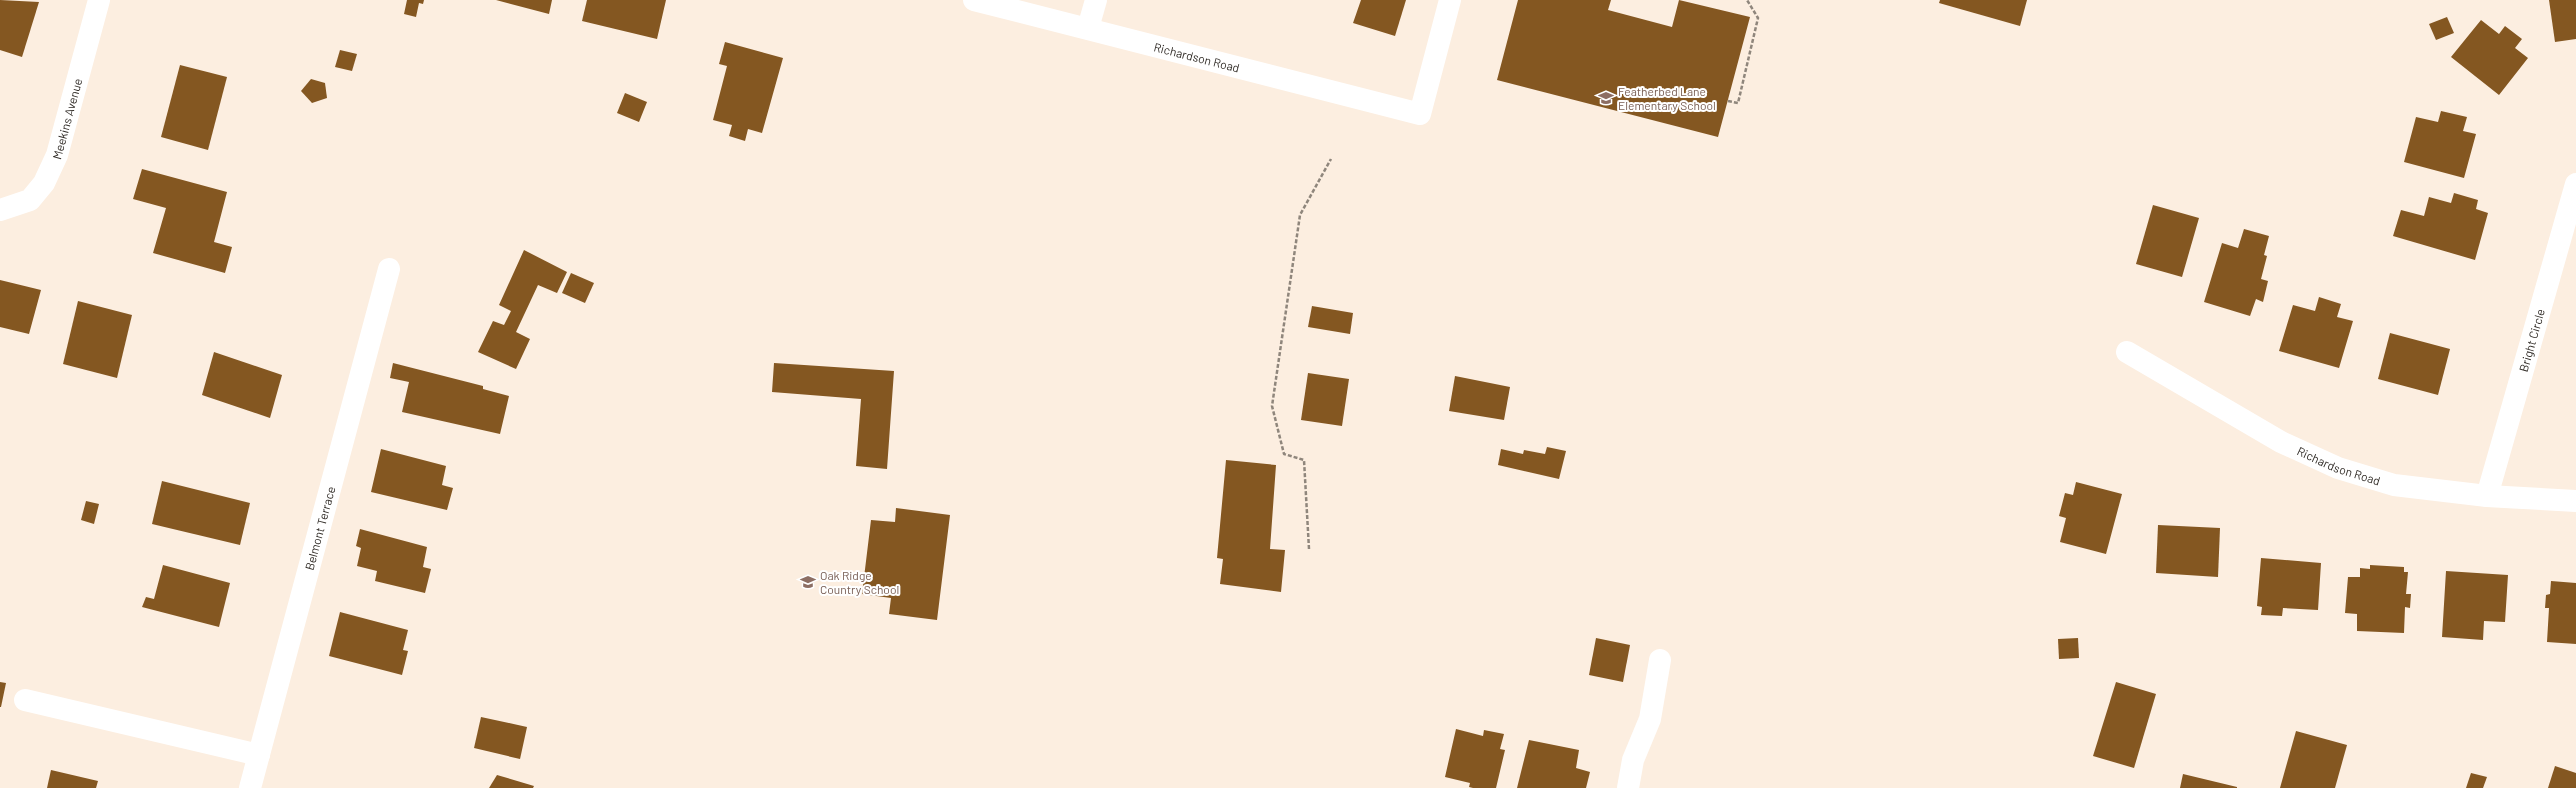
<svg xmlns="http://www.w3.org/2000/svg" width="2576" height="788" font-family="Barlow,sans-serif">
  <style>
    .building { fill: #845721 }
    .lines { fill: none; stroke-linecap: round; stroke-linejoin: round }
    .path { stroke: #8f867c; stroke-width: 2.5; stroke-dasharray: 4 2; stroke-linecap: butt }
    .minor { stroke: #fff; stroke-width: 22 }
    .labels { text-anchor: middle; dominant-baseline: central; stroke-width: 4; stroke-linejoin: round; paint-order: stroke }
    .street-label { font-size: 12px; fill: #322d28; stroke: #fff }
    .education-label { font-size: 12px; fill: #785e54; stroke: #fff; text-anchor: start }
  </style>
  <rect width="100%" height="100%" fill="#fceee0"/>
  <!-- building -->
  <g class="building">
    <path d="M 0,0 L 39,2 L 22,57 L 0,50 Z"/>
    <path d="M 407,0 L 424,0 L 423,4 L 419,3 L 416,17 L 404,14 Z"/>
    <path d="M 496,0 L 552,0 L 549,14 Z"/>
    <path d="M 587,0 L 666,0 L 657,39 L 582,21 Z"/>
    <path d="M 1361,0 L 1406,0 L 1395,36 L 1353,23 Z"/>
    <path d="M 1518,0 L 1611,0 L 1608,10 L 1672,27 L 1679,0 L 1750,17 L 1718,137 L 1497,80 Z"/>
    <path d="M 1940,0 L 2027,0 L 2020,26 L 1939,3 Z"/>
    <path d="M 2549,0 L 2576,0 L 2576,39 L 2555,42 Z"/>
    <path d="M 2447,17 L 2454,33 L 2436,40 L 2429,24 Z"/>
    <path d="M 2481,20 L 2499,34 L 2505,26 L 2522,39 L 2515,48 L 2528,58 L 2499,95 L 2451,57 Z"/>
    <path d="M 725,42 L 783,58 L 762,133 L 748,129 L 745,141 L 729,136 L 732,125 L 713,120 L 727,66 L 719,64 Z"/>
    <path d="M 340,50 L 357,54 L 352,71 L 335,67 Z"/>
    <path d="M 180,65 L 227,77 L 208,150 L 161,137 Z"/>
    <path d="M 311,79 L 325,83 L 327,98 L 312,103 L 301,91 Z"/>
    <path d="M 625,93 L 647,102 L 639,122 L 617,113 Z"/>
    <path d="M 2441,111 L 2467,117 L 2463,131 L 2476,134 L 2464,178 L 2404,162 L 2416,117 L 2438,122 Z"/>
    <path d="M 142,169 L 227,192 L 214,242 L 232,247 L 225,273 L 153,253 L 166,208 L 133,199 Z"/>
    <path d="M 2454,193 L 2478,200 L 2476,209 L 2488,213 L 2475,260 L 2393,236 L 2401,210 L 2424,216 L 2429,197 L 2451,203 Z"/>
    <path d="M 2153,205 L 2199,218 L 2182,277 L 2136,264 Z"/>
    <path d="M 2244,229 L 2269,236 L 2264,255 L 2267,256 L 2261,279 L 2268,281 L 2263,302 L 2256,299 L 2250,316 L 2204,302 L 2222,243 L 2238,248 Z"/>
    <path d="M 524,250 L 567,272 L 557,293 L 538,285 L 516,332 L 530,339 L 516,369 L 478,352 L 493,321 L 504,325 L 511,311 L 499,305 Z"/>
    <path d="M 571,273 L 594,283 L 585,303 L 562,293 Z"/>
    <path d="M 0,280 L 41,290 L 29,334 L 0,327 Z"/>
    <path d="M 2319,297 L 2341,304 L 2337,317 L 2353,321 L 2339,368 L 2279,351 L 2293,305 L 2315,311 Z"/>
    <path d="M 78,301 L 132,315 L 117,378 L 63,364 Z"/>
    <path d="M 1312,306 L 1353,313 L 1350,334 L 1308,327 Z"/>
    <path d="M 2390,333 L 2450,349 L 2438,395 L 2378,379 Z"/>
    <path d="M 214,352 L 282,375 L 270,418 L 202,395 Z"/>
    <path d="M 393,363 L 483,386 L 483,389 L 509,396 L 500,434 L 402,412 L 409,382 L 390,378 Z"/>
    <path d="M 774,363 L 894,371 L 887,469 L 856,466 L 861,399 L 772,392 Z"/>
    <path d="M 1308,373 L 1349,379 L 1342,426 L 1301,420 Z"/>
    <path d="M 1455,376 L 1510,387 L 1504,420 L 1449,411 Z"/>
    <path d="M 1547,447 L 1566,451 L 1559,479 L 1498,465 L 1501,449 L 1523,454 L 1524,450 L 1545,454 Z"/>
    <path d="M 381,449 L 446,466 L 442,485 L 453,488 L 447,510 L 371,492 Z"/>
    <path d="M 1226,460 L 1276,465 L 1270,549 L 1285,550 L 1281,592 L 1220,584 L 1223,559 L 1217,558 Z"/>
    <path d="M 162,481 L 250,503 L 240,545 L 152,524 Z"/>
    <path d="M 2076,482 L 2122,494 L 2106,554 L 2060,542 L 2066,518 L 2059,516 L 2065,493 L 2073,495 Z"/>
    <path d="M 86,501 L 99,504 L 94,524 L 81,520 Z"/>
    <path d="M 896,508 L 950,515 L 937,620 L 889,614 L 891,598 L 862,594 L 871,520 L 895,522 Z"/>
    <path d="M 2158,525 L 2220,528 L 2218,577 L 2156,573 Z"/>
    <path d="M 360,529 L 427,547 L 423,567 L 431,569 L 425,593 L 375,581 L 377,571 L 357,566 L 361,548 L 356,546 Z"/>
    <path d="M 2261,558 L 2321,563 L 2318,610 L 2283,608 L 2282,616 L 2261,615 L 2262,607 L 2257,606 Z"/>
    <path d="M 163,565 L 230,583 L 219,627 L 142,607 L 146,597 L 154,599 Z"/>
    <path d="M 2370,565 L 2404,567 L 2404,572 L 2408,572 L 2406,594 L 2411,594 L 2410,608 L 2405,607 L 2404,633 L 2357,631 L 2357,614 L 2345,613 L 2348,577 L 2360,577 L 2360,568 L 2370,569 Z"/>
    <path d="M 2446,571 L 2508,575 L 2505,622 L 2484,621 L 2483,640 L 2442,637 Z"/>
    <path d="M 2551,581 L 2576,583 L 2576,644 L 2547,642 L 2549,608 L 2545,608 L 2546,595 L 2550,594 Z"/>
    <path d="M 340,612 L 408,630 L 403,650 L 408,651 L 402,675 L 329,656 Z"/>
    <path d="M 1596,638 L 1630,645 L 1623,682 L 1589,675 Z"/>
    <path d="M 2078,638 L 2079,658 L 2059,659 L 2058,639 Z"/>
    <path d="M 0,682 L 6,683 L 1,707 L 0,707 Z"/>
    <path d="M 2116,682 L 2156,694 L 2134,768 L 2093,756 Z"/>
    <path d="M 481,717 L 527,727 L 520,759 L 474,748 Z"/>
    <path d="M 1456,729 L 1483,736 L 1484,730 L 1504,734 L 1500,749 L 1505,750 L 1496,788 L 1473,788 L 1469,787 L 1470,783 L 1445,777 Z"/>
    <path d="M 2296,731 L 2347,745 L 2335,788 L 2280,788 Z"/>
    <path d="M 1529,740 L 1579,750 L 1576,768 L 1590,772 L 1586,788 L 1517,788 Z"/>
    <path d="M 2555,766 L 2576,773 L 2576,788 L 2548,788 Z"/>
    <path d="M 51,770 L 98,781 L 96,788 L 47,788 Z"/>
    <path d="M 2471,773 L 2487,777 L 2483,788 L 2466,788 Z"/>
    <path d="M 2183,774 L 2237,787 L 2237,788 L 2180,788 Z"/>
    <path d="M 497,775 L 534,786 L 533,788 L 489,788 Z"/>
  </g>
  <g class="lines">
    <!-- path -->
    <g class="path">
      <path d="M 1728,101 L 1738,103 L 1758,18 L 1747,0"/>
      <path d="M 1309,549 L 1304,460 L 1284,454 L 1272,406 L 1300,215 L 1331,159"/>
    </g>
    <!-- minor -->
    <g class="minor">
      <path id="s1" d="M 974,0 L 1420,114 L 1450,0"/>
      <path d="M 1088,28 L 1096,0"/>
      <path id="s2" d="M 0,210 L 30,200 L 44,183 L 57,155 L 99,0"/>
      <path id="s3" d="M 2127,352 L 2281,442 L 2338,468 L 2394,485 L 2487,496 L 2576,501"/>
      <path id="s4" d="M 2487,496 L 2576,184"/>
      <path d="M 25,700 L 259,755"/>
      <path id="s5" d="M 250,788 L 389,269"/>
      <path d="M 1628,788 L 1633,760 L 1650,719 L 1660,660"/>
    </g>
  </g>
  <!-- icons -->
  <defs>
    <g id="school-bare" transform="scale(1.2)"><path d="M0-5L7-2L0 1L-7-2ZM-4 1L0 2.5L4 1V4Q0 6-4 4Z" fill="#8d6e63" stroke="#fff" stroke-width="2.5" paint-order="stroke"/></g>
  </defs>
  <g fill-rule="evenodd">
    <use href="#school-bare" x="1606" y="98"/>
    <use href="#school-bare" x="808" y="582"/>
  </g>
  <g class="labels">
    <!-- street labels -->
    <g class="street-label">
      <text stroke="none"><textPath href="#s1" startOffset="230">Richardson Road</textPath></text>
      <text stroke="none"><textPath href="#s2" startOffset="122">Meekins Avenue</textPath></text>
      <text stroke="none"><textPath href="#s4" startOffset="162">Bright Circle</textPath></text>
      <text stroke="none"><textPath href="#s3" startOffset="241">Richardson Road</textPath></text>
      <text stroke="none"><textPath href="#s5" startOffset="269">Belmont Terrace</textPath></text>
    </g>
    <!-- education labels -->
    <g class="education-label">
      <text x="1618" y="91">Featherbed Lane<tspan x="1618" dy="14">Elementary School</tspan></text>
      <text x="820" y="575">Oak Ridge<tspan x="820" dy="14">Country School</tspan></text>
    </g>
  </g>
</svg>
